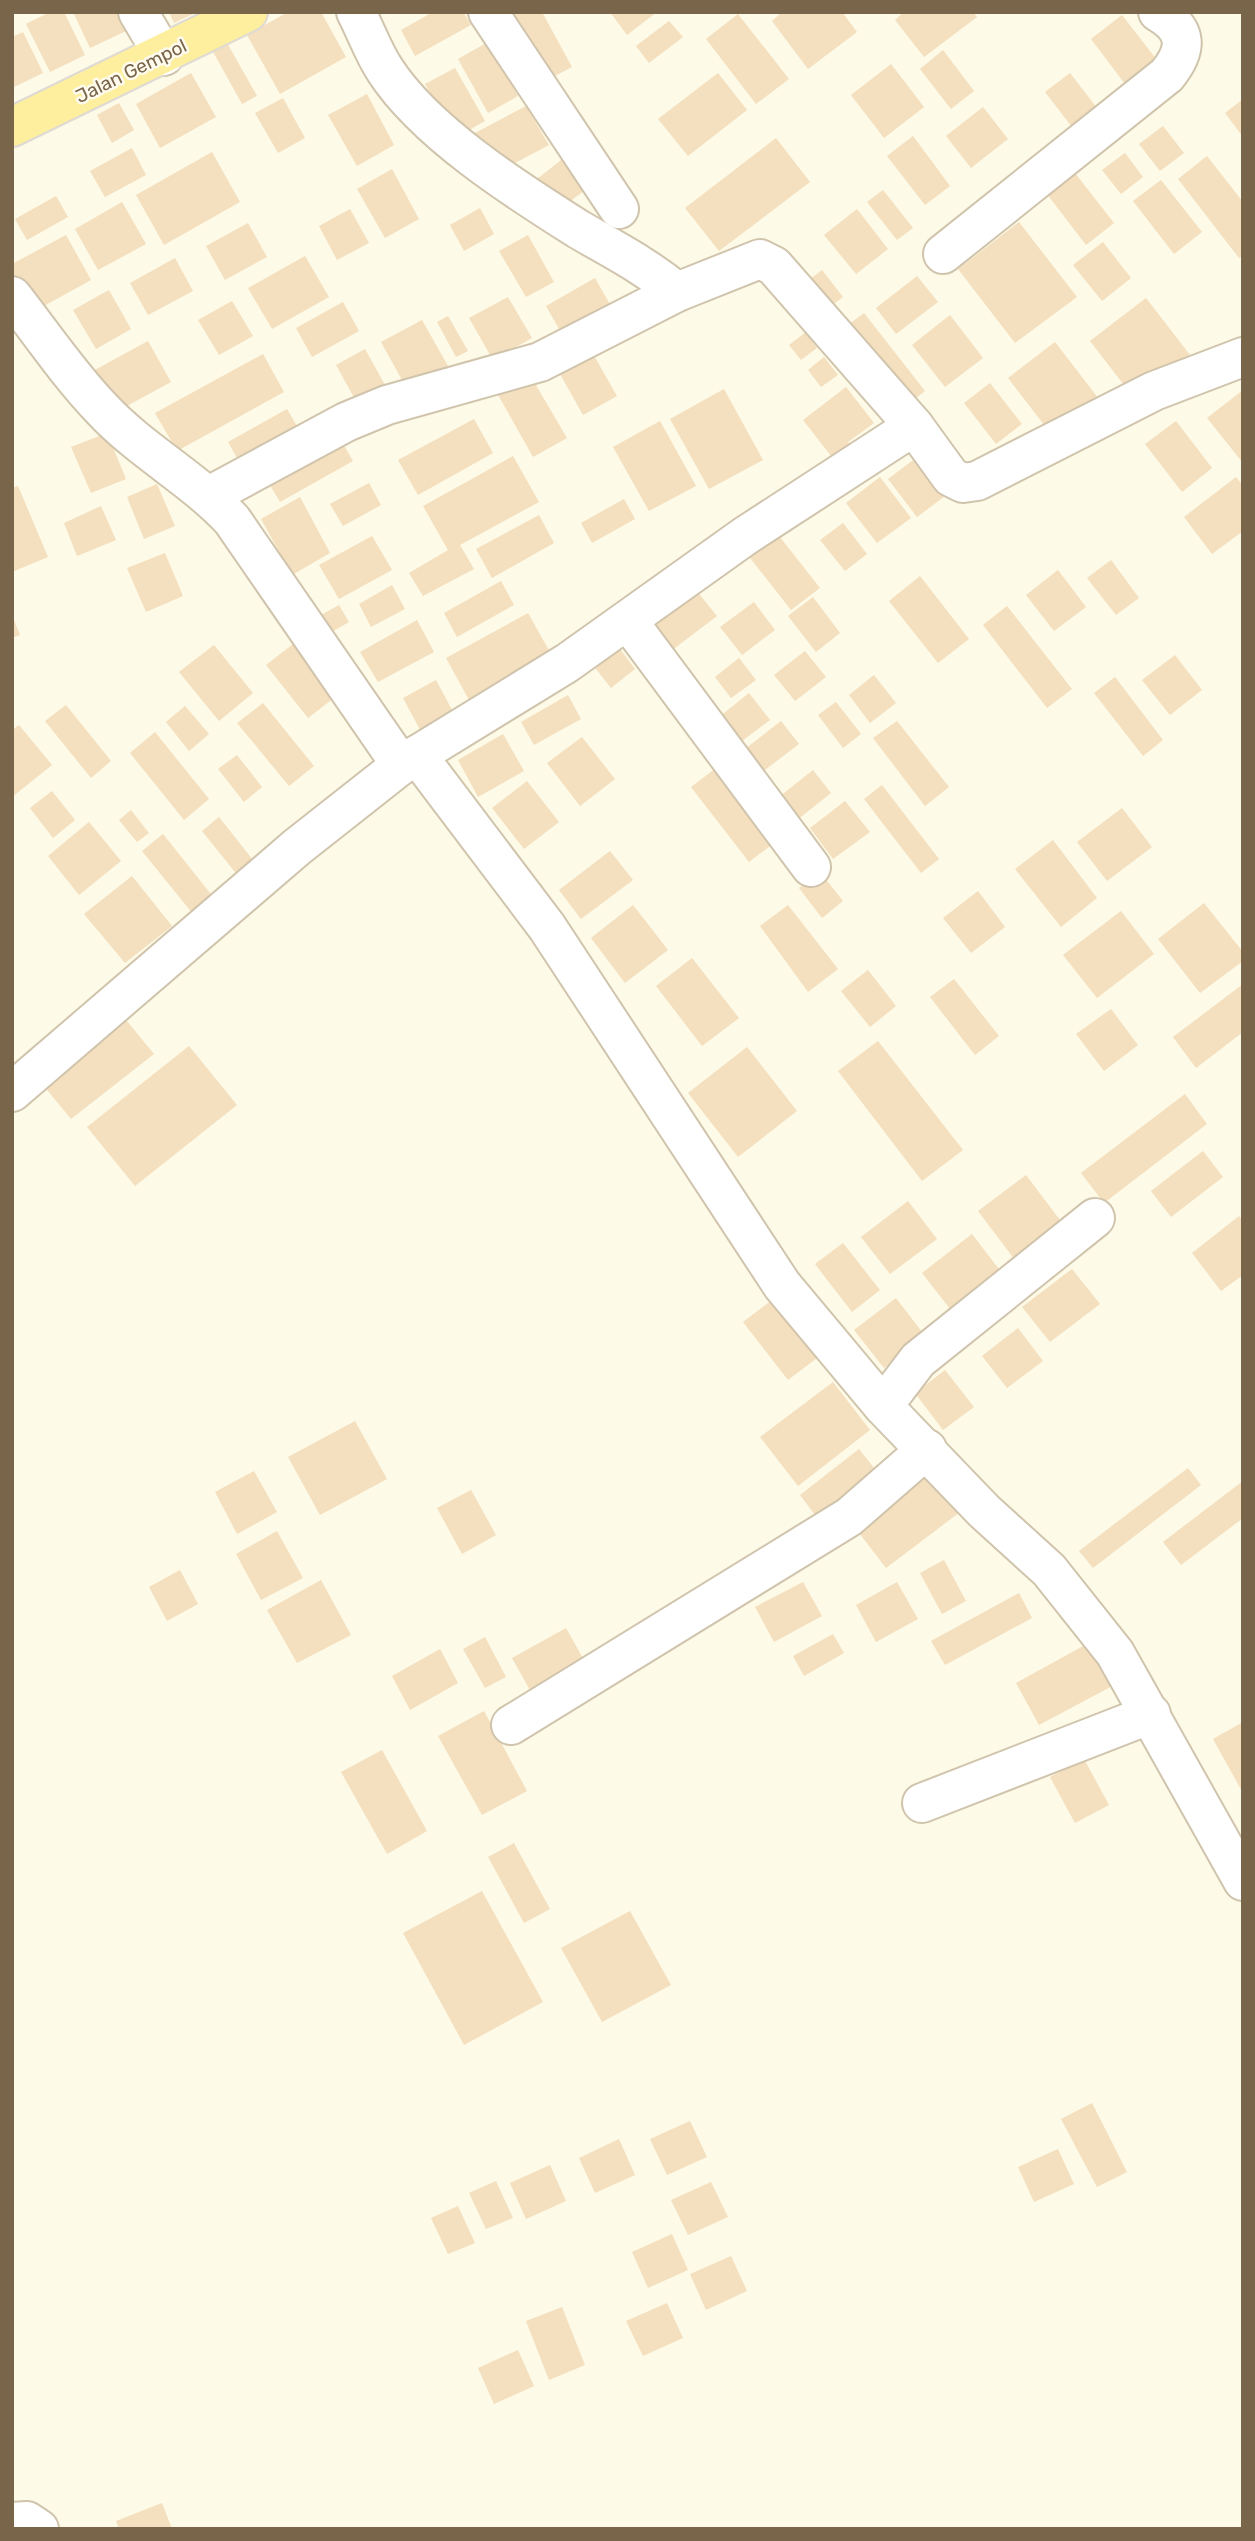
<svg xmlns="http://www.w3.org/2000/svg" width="1255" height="2541" font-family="Rubik,sans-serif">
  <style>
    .building { fill: #f4dfbe }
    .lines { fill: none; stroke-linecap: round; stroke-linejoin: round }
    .minor-casing { stroke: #d0c4ac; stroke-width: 42 }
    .major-casing { stroke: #dfdad4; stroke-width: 42 }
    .minor { stroke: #fff; stroke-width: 38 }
    .major { stroke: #fdef9e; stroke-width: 38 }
    .labels { text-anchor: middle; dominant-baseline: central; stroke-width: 5; stroke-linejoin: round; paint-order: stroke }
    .street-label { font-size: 19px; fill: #79654a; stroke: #fffcef }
  </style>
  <rect width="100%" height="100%" fill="#fdfae7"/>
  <!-- building -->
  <g class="building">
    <path d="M 50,12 L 64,12 L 85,55 L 50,72 L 26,24 Z"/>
    <path d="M 73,12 L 117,12 L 126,31 L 90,48 Z"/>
    <path d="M 169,12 L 197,12 L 174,23 Z"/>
    <path d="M 288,12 L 321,12 L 346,57 L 280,94 L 247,35 Z"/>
    <path d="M 433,12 L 463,12 L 471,25 L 415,56 L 401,30 Z"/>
    <path d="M 499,12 L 542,12 L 572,67 L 530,89 Z"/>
    <path d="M 610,12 L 657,12 L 627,35 Z"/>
    <path d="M 782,12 L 842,12 L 857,32 L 808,69 L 772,21 Z"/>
    <path d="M 904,12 L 973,12 L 977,17 L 924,57 L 895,20 Z"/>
    <path d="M 738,14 L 789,79 L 756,104 L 706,39 Z"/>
    <path d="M 1122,15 L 1157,60 L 1125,84 L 1091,39 Z"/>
    <path d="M 669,21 L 683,37 L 649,63 L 636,46 Z"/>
    <path d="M 23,32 L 43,73 L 12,88 L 12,37 Z"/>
    <path d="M 226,41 L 257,96 L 242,104 L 212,50 Z"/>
    <path d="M 488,42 L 518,96 L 488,113 L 458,59 Z"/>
    <path d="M 943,50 L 974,91 L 951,109 L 920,69 Z"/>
    <path d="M 891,64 L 924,107 L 884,138 L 851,95 Z"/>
    <path d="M 455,68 L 485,121 L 455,138 L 425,84 Z"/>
    <path d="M 191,73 L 216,117 L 160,148 L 136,104 Z"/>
    <path d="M 718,73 L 747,110 L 688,156 L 658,119 Z"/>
    <path d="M 1070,73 L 1097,108 L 1072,127 L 1045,92 Z"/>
    <path d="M 367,94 L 394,145 L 357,166 L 328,115 Z"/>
    <path d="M 283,98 L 305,138 L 278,153 L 255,113 Z"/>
    <path d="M 1243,99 L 1243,137 L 1225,113 Z"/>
    <path d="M 119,103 L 134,130 L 112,143 L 97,115 Z"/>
    <path d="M 526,106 L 549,145 L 496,173 L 475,133 Z"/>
    <path d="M 983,107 L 1008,139 L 971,168 L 946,136 Z"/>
    <path d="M 1163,126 L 1184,153 L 1160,171 L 1139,144 Z"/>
    <path d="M 913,136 L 950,186 L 925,205 L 887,156 Z"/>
    <path d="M 776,138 L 810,182 L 719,251 L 685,208 Z"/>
    <path d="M 132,148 L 146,175 L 105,197 L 90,171 Z"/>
    <path d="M 212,152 L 240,202 L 164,245 L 136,195 Z"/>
    <path d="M 1125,153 L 1143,177 L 1121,194 L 1102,170 Z"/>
    <path d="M 1207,156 L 1243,202 L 1243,256 L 1239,258 L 1178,179 Z"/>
    <path d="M 565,157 L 589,187 L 560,209 L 537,179 Z"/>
    <path d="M 392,169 L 419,219 L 385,238 L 357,189 Z"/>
    <path d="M 1075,173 L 1114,223 L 1086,245 L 1047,194 Z"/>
    <path d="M 1161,180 L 1202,232 L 1174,254 L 1133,201 Z"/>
    <path d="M 883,190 L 913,228 L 897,240 L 867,202 Z"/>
    <path d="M 56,196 L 68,217 L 27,240 L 15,219 Z"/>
    <path d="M 122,202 L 146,244 L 98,270 L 75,229 Z"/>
    <path d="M 480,208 L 494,234 L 464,251 L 450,225 Z"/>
    <path d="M 350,209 L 369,243 L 337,260 L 319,226 Z"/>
    <path d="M 857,209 L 888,249 L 856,274 L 824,235 Z"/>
    <path d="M 1019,222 L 1077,297 L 1015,343 L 958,269 Z"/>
    <path d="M 248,223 L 267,257 L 225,280 L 206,246 Z"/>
    <path d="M 66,235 L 91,280 L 35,311 L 12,271 L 12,264 Z"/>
    <path d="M 528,235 L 554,282 L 526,297 L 499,251 Z"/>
    <path d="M 1103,242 L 1131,278 L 1102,301 L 1073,265 Z"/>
    <path d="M 305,256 L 329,297 L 272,329 L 248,288 Z"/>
    <path d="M 175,258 L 193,291 L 148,315 L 130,283 Z"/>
    <path d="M 822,270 L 843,297 L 822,313 L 801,286 Z"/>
    <path d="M 917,276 L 938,302 L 896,334 L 876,308 Z"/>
    <path d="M 595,278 L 616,315 L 567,343 L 546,306 Z"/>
    <path d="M 109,290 L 131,329 L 96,349 L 73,310 Z"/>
    <path d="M 508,297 L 532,338 L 493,360 L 469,318 Z"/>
    <path d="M 1146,298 L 1190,355 L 1134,398 L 1090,341 Z"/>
    <path d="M 232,301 L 253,336 L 219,355 L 198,320 Z"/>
    <path d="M 343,302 L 359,331 L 312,357 L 296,328 Z"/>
    <path d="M 864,313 L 925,391 L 902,409 L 841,330 Z"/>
    <path d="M 950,315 L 983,358 L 945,387 L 912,345 Z"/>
    <path d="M 448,316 L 468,351 L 456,357 L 437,322 Z"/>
    <path d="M 422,320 L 448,366 L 407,389 L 381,342 Z"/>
    <path d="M 806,332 L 817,348 L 801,360 L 789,345 Z"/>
    <path d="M 148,341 L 171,382 L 114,413 L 91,372 Z"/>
    <path d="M 1055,342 L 1102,403 L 1055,439 L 1008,378 Z"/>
    <path d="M 589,347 L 617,396 L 583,415 L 555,365 Z"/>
    <path d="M 365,349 L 390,394 L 361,410 L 336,365 Z"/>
    <path d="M 263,354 L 284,392 L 177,451 L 155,413 Z"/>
    <path d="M 824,357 L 838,375 L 821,387 L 808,370 Z"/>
    <path d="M 530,375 L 567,438 L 533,457 L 497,393 Z"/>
    <path d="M 990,383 L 1022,424 L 996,444 L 964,403 Z"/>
    <path d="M 846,387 L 874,423 L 848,442 L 860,457 L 842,470 L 803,420 Z"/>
    <path d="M 724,389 L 763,460 L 709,489 L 670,419 Z"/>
    <path d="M 1243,390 L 1243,463 L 1207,418 Z"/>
    <path d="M 287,409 L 301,433 L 241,465 L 228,442 Z"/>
    <path d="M 474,419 L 493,453 L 418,495 L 398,460 Z"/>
    <path d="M 660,421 L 696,486 L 649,511 L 613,447 Z"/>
    <path d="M 1176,421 L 1212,468 L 1182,492 L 1145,444 Z"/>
    <path d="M 107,433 L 126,479 L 91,493 L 71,447 Z"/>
    <path d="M 338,435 L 353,461 L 280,502 L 264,475 Z"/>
    <path d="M 924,452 L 953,490 L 917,517 L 888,479 Z"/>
    <path d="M 513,456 L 539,502 L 460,545 L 474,569 L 423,596 L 409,573 L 448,550 L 423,506 Z"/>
    <path d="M 880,477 L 911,518 L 877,543 L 846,503 Z"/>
    <path d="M 1236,477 L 1243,486 L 1243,531 L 1212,554 L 1184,517 Z"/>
    <path d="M 369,483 L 381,505 L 343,526 L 330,504 Z"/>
    <path d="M 157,484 L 175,526 L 144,539 L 127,497 Z"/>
    <path d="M 18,486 L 48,557 L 12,572 L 12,488 Z"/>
    <path d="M 300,497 L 330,553 L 292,575 L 261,519 Z"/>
    <path d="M 624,499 L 635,519 L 592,543 L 581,523 Z"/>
    <path d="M 101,506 L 116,540 L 77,556 L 64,523 Z"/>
    <path d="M 539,515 L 554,543 L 492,578 L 476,549 Z"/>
    <path d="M 843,523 L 867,554 L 845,571 L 820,540 Z"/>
    <path d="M 776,532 L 820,588 L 791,610 L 747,554 Z"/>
    <path d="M 372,536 L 392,570 L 339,599 L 319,565 Z"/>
    <path d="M 165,553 L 183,596 L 146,612 L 127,568 Z"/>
    <path d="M 1111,560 L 1139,598 L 1116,615 L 1087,578 Z"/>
    <path d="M 1058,570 L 1086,607 L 1054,631 L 1026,595 Z"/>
    <path d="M 920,576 L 969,639 L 938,663 L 889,601 Z"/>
    <path d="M 501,581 L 514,605 L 457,637 L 444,613 Z"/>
    <path d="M 392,585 L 405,609 L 371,627 L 359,604 Z"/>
    <path d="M 692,585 L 717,616 L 667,654 L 643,622 Z"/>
    <path d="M 813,597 L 840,633 L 816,652 L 788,616 Z"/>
    <path d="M 754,602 L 775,630 L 742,655 L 720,627 Z"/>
    <path d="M 339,605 L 349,622 L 330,633 L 321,615 Z"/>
    <path d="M 1007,606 L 1072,689 L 1047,708 L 983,625 Z"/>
    <path d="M 528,613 L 556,663 L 474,709 L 446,658 Z"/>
    <path d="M 12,615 L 20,635 L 12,638 Z"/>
    <path d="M 417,620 L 434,652 L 378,682 L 360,652 Z"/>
    <path d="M 293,644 L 335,697 L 308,718 L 266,665 Z"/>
    <path d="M 214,645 L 253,693 L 219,721 L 179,672 Z"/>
    <path d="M 617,645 L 635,669 L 611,688 L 592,664 Z"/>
    <path d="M 805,651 L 826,677 L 795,701 L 774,675 Z"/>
    <path d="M 1175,655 L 1202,690 L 1170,715 L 1142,680 Z"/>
    <path d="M 739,658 L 756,680 L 731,698 L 715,677 Z"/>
    <path d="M 874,675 L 896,703 L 870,723 L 849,695 Z"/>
    <path d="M 1115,677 L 1163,740 L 1143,756 L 1094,693 Z"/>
    <path d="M 436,680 L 458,721 L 425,739 L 403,698 Z"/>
    <path d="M 749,693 L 770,720 L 734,747 L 714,721 Z"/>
    <path d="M 568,695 L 581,719 L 534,745 L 521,722 Z"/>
    <path d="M 836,702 L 861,734 L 843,748 L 818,715 Z"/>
    <path d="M 263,703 L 314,766 L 289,786 L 237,723 Z"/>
    <path d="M 66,705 L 111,761 L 91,778 L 45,721 Z"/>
    <path d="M 185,706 L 209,734 L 189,751 L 166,722 Z"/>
    <path d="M 781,721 L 799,744 L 757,776 L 740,753 Z"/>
    <path d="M 897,721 L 949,787 L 925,806 L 873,738 Z"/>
    <path d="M 19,725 L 52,765 L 12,797 L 12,730 Z"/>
    <path d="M 155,732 L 209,799 L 184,820 L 130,753 Z"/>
    <path d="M 503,734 L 524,771 L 478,797 L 458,760 Z"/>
    <path d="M 582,737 L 615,779 L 580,806 L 547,763 Z"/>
    <path d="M 237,755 L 262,787 L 244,802 L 218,769 Z"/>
    <path d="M 720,765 L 778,840 L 749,862 L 691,787 Z"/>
    <path d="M 813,770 L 831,793 L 797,820 L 779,797 Z"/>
    <path d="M 527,781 L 559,822 L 524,849 L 492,808 Z"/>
    <path d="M 882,785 L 939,859 L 921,873 L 864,799 Z"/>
    <path d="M 52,791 L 75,820 L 53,838 L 30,808 Z"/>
    <path d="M 845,801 L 870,832 L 833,859 L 810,828 Z"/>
    <path d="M 1122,808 L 1152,847 L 1107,881 L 1077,842 Z"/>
    <path d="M 131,810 L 149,833 L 137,842 L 119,820 Z"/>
    <path d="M 219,817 L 256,864 L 239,877 L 202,831 Z"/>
    <path d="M 89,822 L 121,861 L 79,895 L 48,856 Z"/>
    <path d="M 163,834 L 214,898 L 193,914 L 142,851 Z"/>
    <path d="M 1053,840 L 1097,898 L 1061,927 L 1015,869 Z"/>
    <path d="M 610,851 L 633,880 L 581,919 L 559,890 Z"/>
    <path d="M 820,872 L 843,901 L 822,918 L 799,888 Z"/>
    <path d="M 132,876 L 172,926 L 125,963 L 84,914 Z"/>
    <path d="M 978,891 L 1005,927 L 971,953 L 943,918 Z"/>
    <path d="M 1204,903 L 1243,952 L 1243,961 L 1200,993 L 1158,939 Z"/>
    <path d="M 633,905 L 668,950 L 625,983 L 591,938 Z"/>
    <path d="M 788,905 L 838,969 L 808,992 L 760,926 Z"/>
    <path d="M 1121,911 L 1154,954 L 1097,998 L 1063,955 Z"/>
    <path d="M 692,958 L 739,1018 L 702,1046 L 656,986 Z"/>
    <path d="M 868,970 L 896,1006 L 870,1027 L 841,991 Z"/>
    <path d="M 954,979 L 999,1036 L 975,1055 L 930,997 Z"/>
    <path d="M 1243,984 L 1243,1032 L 1196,1068 L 1173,1037 Z"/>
    <path d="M 1111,1009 L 1138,1045 L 1104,1071 L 1076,1034 Z"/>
    <path d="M 126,1020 L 154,1054 L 71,1119 L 43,1085 Z"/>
    <path d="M 878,1041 L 963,1150 L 922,1181 L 838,1071 Z"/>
    <path d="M 189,1046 L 237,1105 L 135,1186 L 87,1127 Z"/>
    <path d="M 747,1047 L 797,1111 L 738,1157 L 688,1093 Z"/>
    <path d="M 1185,1094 L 1207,1124 L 1104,1203 L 1081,1173 Z"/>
    <path d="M 1203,1151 L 1223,1177 L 1171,1217 L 1151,1191 Z"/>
    <path d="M 1026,1175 L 1063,1224 L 1015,1260 L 978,1211 Z"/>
    <path d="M 908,1201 L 937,1239 L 890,1274 L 861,1237 Z"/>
    <path d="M 1239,1216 L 1243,1221 L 1243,1275 L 1221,1291 L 1192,1253 Z"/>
    <path d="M 972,1234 L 1008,1281 L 958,1319 L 922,1273 Z"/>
    <path d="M 843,1243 L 880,1290 L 852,1312 L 815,1264 Z"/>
    <path d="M 1072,1269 L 1100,1304 L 1050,1342 L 1022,1307 Z"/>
    <path d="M 776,1297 L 821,1355 L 788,1380 L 743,1322 Z"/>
    <path d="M 896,1298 L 925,1336 L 884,1368 L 854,1330 Z"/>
    <path d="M 1018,1328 L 1043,1361 L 1007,1388 L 982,1356 Z"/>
    <path d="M 945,1370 L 974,1407 L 943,1430 L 915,1393 Z"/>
    <path d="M 833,1382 L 870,1430 L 798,1486 L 760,1437 Z"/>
    <path d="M 355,1421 L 387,1479 L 320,1515 L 288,1457 Z"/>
    <path d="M 859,1449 L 882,1478 L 822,1524 L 800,1495 Z"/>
    <path d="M 931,1466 L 964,1509 L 886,1568 L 853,1525 Z"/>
    <path d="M 1188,1468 L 1201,1485 L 1093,1568 L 1079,1551 Z"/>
    <path d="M 254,1471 L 277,1512 L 237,1534 L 215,1492 Z"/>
    <path d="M 1243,1481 L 1243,1518 L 1181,1565 L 1163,1542 Z"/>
    <path d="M 471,1490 L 496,1535 L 462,1554 L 437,1508 Z"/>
    <path d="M 277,1531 L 303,1578 L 261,1600 L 236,1554 Z"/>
    <path d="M 944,1560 L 966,1601 L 942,1614 L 920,1573 Z"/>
    <path d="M 180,1570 L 198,1604 L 167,1621 L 149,1587 Z"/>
    <path d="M 321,1580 L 351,1635 L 297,1663 L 267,1610 Z"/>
    <path d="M 803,1582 L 822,1616 L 774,1642 L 755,1607 Z"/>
    <path d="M 897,1582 L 918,1619 L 876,1642 L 856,1605 Z"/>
    <path d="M 1019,1593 L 1032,1618 L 945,1665 L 931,1641 Z"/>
    <path d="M 566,1628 L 589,1669 L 535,1699 L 512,1658 Z"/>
    <path d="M 833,1634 L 844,1653 L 804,1676 L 793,1656 Z"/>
    <path d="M 485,1637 L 506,1677 L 485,1688 L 463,1649 Z"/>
    <path d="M 1094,1640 L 1118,1683 L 1039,1725 L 1016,1683 Z"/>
    <path d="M 440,1649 L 458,1683 L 410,1710 L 392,1676 Z"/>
    <path d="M 484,1711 L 527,1791 L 482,1815 L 438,1736 Z"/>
    <path d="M 1243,1722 L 1243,1793 L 1213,1739 Z"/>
    <path d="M 382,1750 L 427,1831 L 387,1854 L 341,1772 Z"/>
    <path d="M 1084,1759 L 1109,1805 L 1075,1823 L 1050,1777 Z"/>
    <path d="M 514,1843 L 550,1909 L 524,1923 L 488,1857 Z"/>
    <path d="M 482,1891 L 543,2002 L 464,2045 L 403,1933 Z"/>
    <path d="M 630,1911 L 671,1985 L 602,2022 L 561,1948 Z"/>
    <path d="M 1092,2103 L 1127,2172 L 1097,2187 L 1061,2119 Z"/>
    <path d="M 690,2121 L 707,2157 L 667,2175 L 650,2139 Z"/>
    <path d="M 619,2139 L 635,2175 L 595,2193 L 579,2158 Z"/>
    <path d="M 1058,2149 L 1074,2184 L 1034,2202 L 1018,2167 Z"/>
    <path d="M 550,2165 L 566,2201 L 526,2219 L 510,2183 Z"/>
    <path d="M 496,2181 L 513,2218 L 486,2229 L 469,2193 Z"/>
    <path d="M 711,2182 L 728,2217 L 688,2235 L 671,2200 Z"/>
    <path d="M 458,2206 L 475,2243 L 448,2254 L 431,2218 Z"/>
    <path d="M 672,2234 L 688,2270 L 648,2288 L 632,2252 Z"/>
    <path d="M 731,2256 L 747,2291 L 706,2310 L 690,2274 Z"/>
    <path d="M 667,2303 L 683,2338 L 643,2356 L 626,2321 Z"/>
    <path d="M 562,2307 L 585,2365 L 549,2380 L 526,2321 Z"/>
    <path d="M 518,2350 L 534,2386 L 494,2404 L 478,2368 Z"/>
    <path d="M 162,2503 L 172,2529 L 119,2529 L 116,2521 Z"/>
  </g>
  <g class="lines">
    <!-- minor casing -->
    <g class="minor-casing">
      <g id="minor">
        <path d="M 138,12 L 164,56"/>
        <path d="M 356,12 C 366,31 373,52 385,70 C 425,132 516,190 578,229 C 612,249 646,266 677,292"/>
        <path d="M 488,12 L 619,209"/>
        <path d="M 943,254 L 1167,75 C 1188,49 1188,30 1158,12"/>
        <path d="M 12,296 C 42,334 69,375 102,409 C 141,451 193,478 232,520 L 401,765"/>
        <path d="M 209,496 L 346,422 L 387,405 L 540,362 L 677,292 L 760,259 L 774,266 L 914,426 L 951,477 L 963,483 L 977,481 L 1154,391 L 1243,357"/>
        <path d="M 628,621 L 811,867"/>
        <path d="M 417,755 L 547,927 L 782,1285 L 883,1406 L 984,1511 L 1049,1570 L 1115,1653 L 1243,1881"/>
        <path d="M 12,1092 L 297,847 L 401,765 L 567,663 L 745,536 L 914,426"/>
        <path d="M 883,1406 L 918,1360 L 1095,1218"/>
        <path d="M 511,1725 L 849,1517 L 927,1449"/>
        <path d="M 922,1803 L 1151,1714"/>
        <path d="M 12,2522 L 27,2521 L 39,2529"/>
      </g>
    </g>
    <!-- major casing -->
    <g class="major-casing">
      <path id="major" d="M 12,127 L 248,12"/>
    </g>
    <!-- minor -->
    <use href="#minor" class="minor"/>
    <!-- major -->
    <use href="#major" class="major"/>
  </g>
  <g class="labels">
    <!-- street labels -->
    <g class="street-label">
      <text transform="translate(131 71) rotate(-26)">Jalan Gempol</text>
    </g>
  </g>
  <!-- border -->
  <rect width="1255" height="2541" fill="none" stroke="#79654a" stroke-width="28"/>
</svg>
